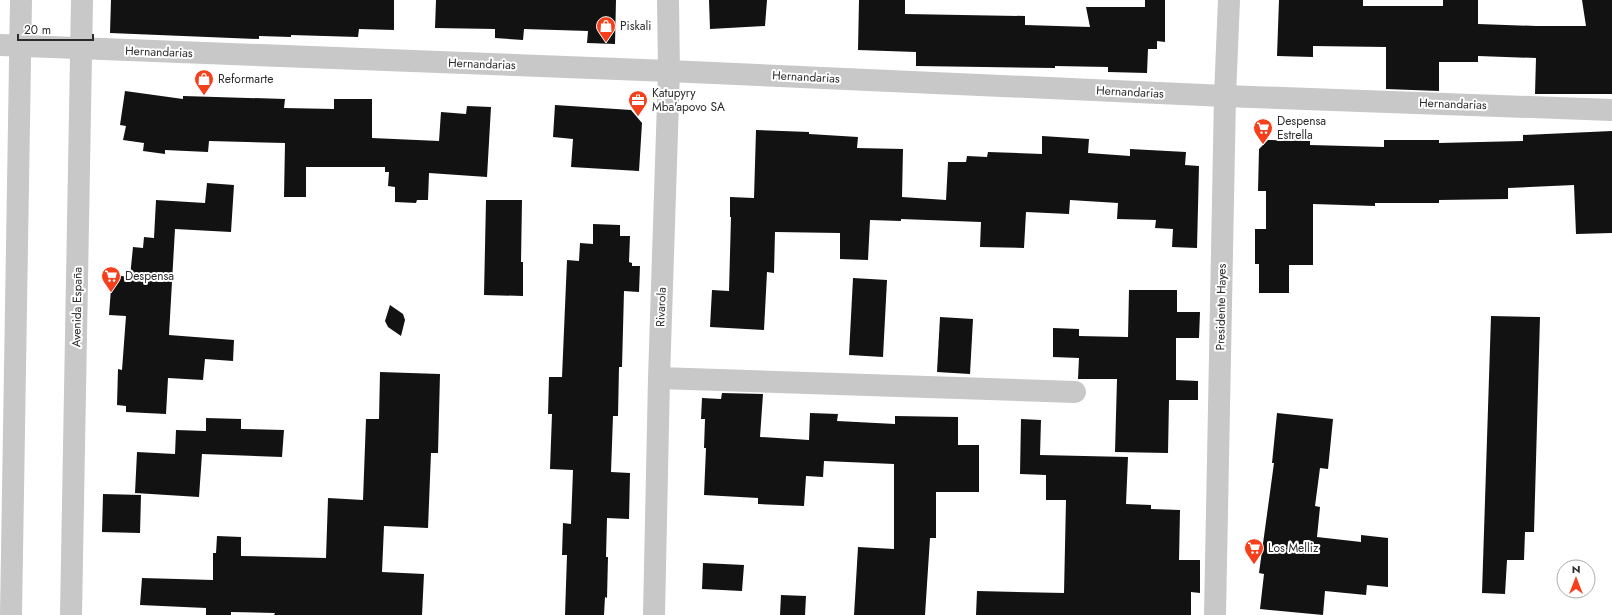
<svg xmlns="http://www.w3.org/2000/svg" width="1612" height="615" font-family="Jost,sans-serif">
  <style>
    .building { fill: #121212 }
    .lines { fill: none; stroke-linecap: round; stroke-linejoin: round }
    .minor { stroke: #c8c8c8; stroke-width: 22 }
    .labels { text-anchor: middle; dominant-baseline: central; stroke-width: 4; stroke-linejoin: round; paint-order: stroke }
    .poi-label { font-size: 12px; fill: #2b2b2b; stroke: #fff; text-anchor: start }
    .street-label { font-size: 12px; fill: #2b2b2b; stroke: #fff }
  </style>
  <rect width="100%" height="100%" fill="#fff"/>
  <!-- building -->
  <g class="building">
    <path d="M 111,0 L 394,0 L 394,30 L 359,29 L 358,37 L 291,35 L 291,37 L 259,36 L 259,39 L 110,33 Z"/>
    <path d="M 436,0 L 616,0 L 615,44 L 587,43 L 588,31 L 524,29 L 523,40 L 495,38 L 495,29 L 435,28 Z"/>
    <path d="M 709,0 L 767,0 L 765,26 L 710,29 Z"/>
    <path d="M 859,0 L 905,0 L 905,14 L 1025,16 L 1025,25 L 1090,27 L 1086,7 L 1145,7 L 1145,0 L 1165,0 L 1165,42 L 1157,41 L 1157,49 L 1148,49 L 1147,73 L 1108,72 L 1108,67 L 1055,66 L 1055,68 L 916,66 L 916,52 L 858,50 Z"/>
    <path d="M 1279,0 L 1363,0 L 1363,6 L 1443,6 L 1443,0 L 1478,0 L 1478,24 L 1536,26 L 1586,26 L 1582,0 L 1612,0 L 1612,94 L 1535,94 L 1536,58 L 1478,56 L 1478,62 L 1439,62 L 1439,91 L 1386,89 L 1386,47 L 1313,46 L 1313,57 L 1277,56 Z"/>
    <path d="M 125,91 L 183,99 L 183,96 L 285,99 L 284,108 L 334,109 L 334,99 L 372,99 L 372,138 L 439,141 L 441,112 L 466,114 L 467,106 L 491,107 L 487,177 L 429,173 L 428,200 L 417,200 L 416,203 L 395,202 L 395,187 L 388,186 L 389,172 L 385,172 L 385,167 L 306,167 L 306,197 L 284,197 L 285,143 L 209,141 L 208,152 L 165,150 L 165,154 L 143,151 L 144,143 L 123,140 L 126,126 L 120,125 Z"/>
    <path d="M 555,105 L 631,110 L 642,123 L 639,171 L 571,167 L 573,139 L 553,137 Z"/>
    <path d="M 756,130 L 809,132 L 809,134 L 858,137 L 857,148 L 903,149 L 902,197 L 946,200 L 948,162 L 966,162 L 967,156 L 987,157 L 988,152 L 1042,154 L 1042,136 L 1089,139 L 1088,153 L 1130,156 L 1130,149 L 1186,152 L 1185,165 L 1199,166 L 1197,248 L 1172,247 L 1173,229 L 1155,228 L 1156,220 L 1117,219 L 1118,203 L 1070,200 L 1069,214 L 1026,212 L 1024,248 L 980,247 L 981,222 L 901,219 L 901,221 L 870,220 L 868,260 L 840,259 L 840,233 L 775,232 L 774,273 L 767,272 L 764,330 L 710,327 L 712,290 L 729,291 L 731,217 L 730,217 L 730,197 L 754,198 Z"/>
    <path d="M 1612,131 L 1612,233 L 1576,234 L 1574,185 L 1508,188 L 1508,199 L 1439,200 L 1439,203 L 1375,203 L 1375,206 L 1313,204 L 1313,265 L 1289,265 L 1289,293 L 1259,293 L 1259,264 L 1255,264 L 1255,229 L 1266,229 L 1266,191 L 1258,191 L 1259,149 L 1268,140 L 1310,141 L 1310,145 L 1384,147 L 1384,140 L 1439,140 L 1439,143 L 1523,141 L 1523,135 Z"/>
    <path d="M 207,183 L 234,185 L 231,232 L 175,229 L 169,335 L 234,340 L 233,361 L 205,359 L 203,380 L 168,378 L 166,414 L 126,412 L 126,406 L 117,405 L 118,369 L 122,370 L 126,316 L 109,315 L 112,275 L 130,277 L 133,247 L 143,248 L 144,237 L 154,238 L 156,200 L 205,203 Z"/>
    <path d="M 486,200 L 522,200 L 521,262 L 523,262 L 523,296 L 484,295 Z"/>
    <path d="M 593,224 L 620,225 L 620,236 L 630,236 L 629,262 L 632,263 L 632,266 L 640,266 L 639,292 L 624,291 L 622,367 L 619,367 L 618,416 L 613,416 L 611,472 L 630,473 L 629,519 L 607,518 L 606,557 L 608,557 L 607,598 L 605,597 L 604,615 L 565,615 L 567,555 L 562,555 L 563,523 L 571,524 L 573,470 L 550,469 L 552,414 L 548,414 L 549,377 L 562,377 L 567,260 L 579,261 L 580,243 L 593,244 Z"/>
    <path d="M 853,278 L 887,280 L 883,357 L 849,355 Z"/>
    <path d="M 1129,290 L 1177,290 L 1177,312 L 1200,312 L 1199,338 L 1176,338 L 1176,380 L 1198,381 L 1198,400 L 1169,400 L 1168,453 L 1115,452 L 1117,379 L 1078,379 L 1079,358 L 1053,357 L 1053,328 L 1079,329 L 1079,336 L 1128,337 Z"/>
    <path d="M 390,305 L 403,314 L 405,320 L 401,336 L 388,327 L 385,321 Z"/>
    <path d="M 1491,316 L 1540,317 L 1534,532 L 1525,532 L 1524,560 L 1507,560 L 1505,594 L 1482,593 Z"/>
    <path d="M 940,317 L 973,319 L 970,374 L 937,372 Z"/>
    <path d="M 380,372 L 440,374 L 438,453 L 431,453 L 428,528 L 384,526 L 382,572 L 424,574 L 422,615 L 274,615 L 275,613 L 231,612 L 231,615 L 206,615 L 206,608 L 140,605 L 142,578 L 213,580 L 213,553 L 216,553 L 217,536 L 241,537 L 241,556 L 326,558 L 328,498 L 363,500 L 366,419 L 379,419 Z"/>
    <path d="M 722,393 L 763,394 L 760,437 L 809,440 L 810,413 L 838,414 L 837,421 L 895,424 L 895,416 L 958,417 L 958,445 L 979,445 L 979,492 L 936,492 L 936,538 L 930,538 L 925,615 L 854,615 L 858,547 L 894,549 L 894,464 L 824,461 L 823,477 L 806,476 L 804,506 L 758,504 L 758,498 L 704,495 L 706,448 L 704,448 L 705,419 L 701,419 L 702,398 L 721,399 Z"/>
    <path d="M 1277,413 L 1333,419 L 1328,469 L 1320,468 L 1315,506 L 1320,507 L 1317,537 L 1361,542 L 1361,535 L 1388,538 L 1388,587 L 1367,585 L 1366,595 L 1325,591 L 1323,615 L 1260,609 L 1264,574 L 1259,573 L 1274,463 L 1272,463 Z"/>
    <path d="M 206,418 L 241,419 L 241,429 L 284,430 L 282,457 L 202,454 L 199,497 L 135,493 L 137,452 L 175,454 L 176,430 L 206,431 Z"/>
    <path d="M 1021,419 L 1041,420 L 1040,455 L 1128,457 L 1126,504 L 1151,505 L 1151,509 L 1180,510 L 1179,560 L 1200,560 L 1200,593 L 1191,592 L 1191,615 L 976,615 L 977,591 L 1064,593 L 1066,500 L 1046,500 L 1046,475 L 1020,474 Z"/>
    <path d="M 103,494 L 141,495 L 140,533 L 102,532 Z"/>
    <path d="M 703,563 L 744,565 L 742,591 L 702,589 Z"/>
    <path d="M 781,595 L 806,596 L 805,615 L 780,615 Z"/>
  </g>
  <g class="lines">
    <!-- minor -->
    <g class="minor">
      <path d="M 0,45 L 669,71 L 1225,96 L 1612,110"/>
      <path d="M 659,378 L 1075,392"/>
      <path d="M 11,615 L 21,0"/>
      <path d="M 71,615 L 82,0"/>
      <path d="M 654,615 L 659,378 L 669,71 L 668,0"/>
      <path d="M 1215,615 L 1225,96 L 1229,0"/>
    </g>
  </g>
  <!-- icons -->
  <defs>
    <g id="shop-pin" transform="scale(1)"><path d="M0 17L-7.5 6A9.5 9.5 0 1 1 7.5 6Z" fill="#f5401b" stroke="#fff"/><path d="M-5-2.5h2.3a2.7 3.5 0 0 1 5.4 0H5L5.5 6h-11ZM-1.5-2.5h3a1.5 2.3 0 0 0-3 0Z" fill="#fff"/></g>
    <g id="office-pin" transform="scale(1)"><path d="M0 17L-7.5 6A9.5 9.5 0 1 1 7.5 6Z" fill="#f5401b" stroke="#fff"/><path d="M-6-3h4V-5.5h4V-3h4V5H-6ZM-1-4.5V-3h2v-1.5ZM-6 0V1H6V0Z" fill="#fff"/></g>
    <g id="supermarket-pin" transform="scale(1)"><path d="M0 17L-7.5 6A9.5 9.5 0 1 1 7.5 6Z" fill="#f5401b" stroke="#fff"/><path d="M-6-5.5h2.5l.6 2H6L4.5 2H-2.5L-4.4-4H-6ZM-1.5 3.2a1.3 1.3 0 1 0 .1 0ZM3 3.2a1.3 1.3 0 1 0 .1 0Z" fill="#fff"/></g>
  </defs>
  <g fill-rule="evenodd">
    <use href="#shop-pin" x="606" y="26"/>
    <use href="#shop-pin" x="204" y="79"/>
    <use href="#office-pin" x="638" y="100"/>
    <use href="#supermarket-pin" x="1263" y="128"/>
    <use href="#supermarket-pin" x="111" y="276"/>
    <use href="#supermarket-pin" x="1254" y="548"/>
  </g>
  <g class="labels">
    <!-- poi labels -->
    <g class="poi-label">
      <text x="620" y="26">Piskali</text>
      <text x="218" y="79">Reformarte</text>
      <text x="652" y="93">Katupyry<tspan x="652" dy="14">Mba'apovo SA</tspan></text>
      <text x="1277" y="121">Despensa<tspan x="1277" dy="14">Estrella</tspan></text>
      <text x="125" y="276">Despensa</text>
      <text x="1268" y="548">Los Melliz</text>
    </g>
    <!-- street labels -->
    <g class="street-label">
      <text transform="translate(159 52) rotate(2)">Hernandarias</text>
      <text transform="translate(482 64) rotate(2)">Hernandarias</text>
      <text transform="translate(806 77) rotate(3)">Hernandarias</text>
      <text transform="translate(1130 92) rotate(3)">Hernandarias</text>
      <text transform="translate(1453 104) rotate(2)">Hernandarias</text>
      <text transform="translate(77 307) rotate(-89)">Avenida España</text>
      <text transform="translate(661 307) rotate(-88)">Rivarola</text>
      <text transform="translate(1221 307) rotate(-89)">Presidente Hayes</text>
    </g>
  </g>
  <!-- north arrow -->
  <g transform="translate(1576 579)"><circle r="19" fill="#ffffff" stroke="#aaaaaa"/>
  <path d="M0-3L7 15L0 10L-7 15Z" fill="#f5401b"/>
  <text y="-6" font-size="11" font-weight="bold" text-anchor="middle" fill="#2b2b2b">N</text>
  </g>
  <!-- scale -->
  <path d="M18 34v6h75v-6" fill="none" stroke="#2b2b2b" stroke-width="2"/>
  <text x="24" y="34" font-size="12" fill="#2b2b2b" stroke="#ffffff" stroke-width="3" paint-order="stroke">20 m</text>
</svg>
